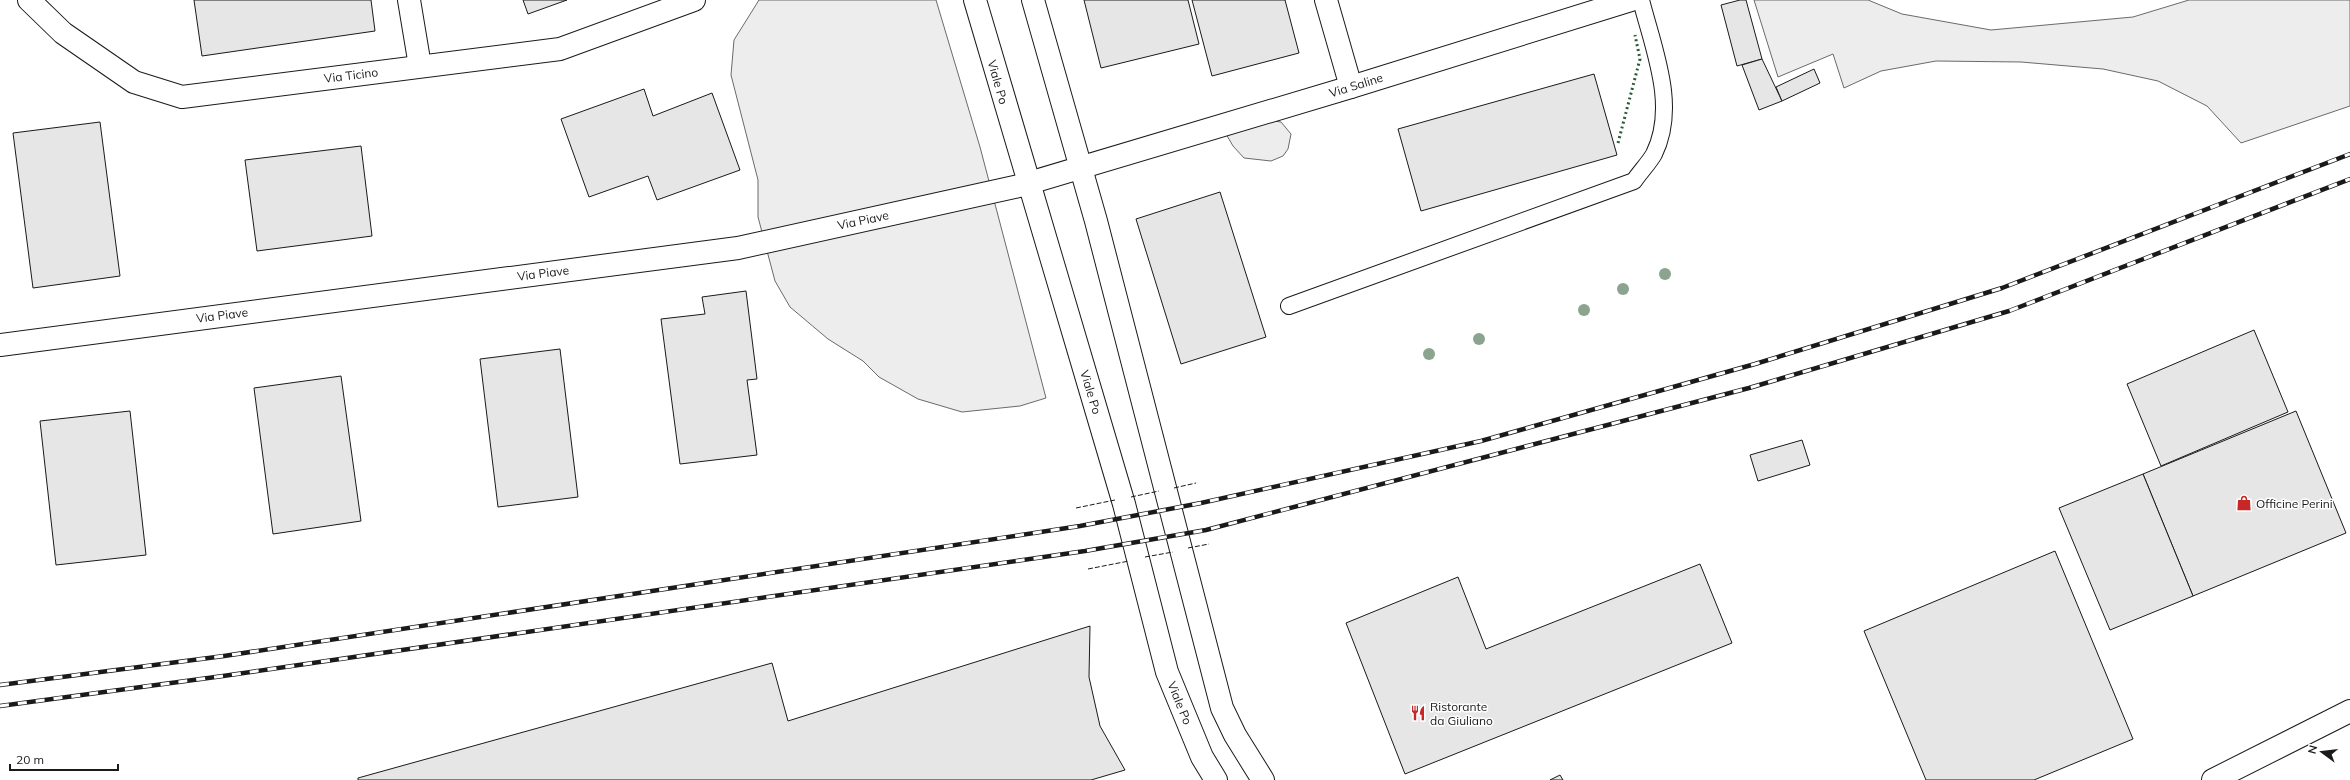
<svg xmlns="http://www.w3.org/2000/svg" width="2350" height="780" font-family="Mulish,sans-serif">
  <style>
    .built { fill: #ededed; stroke: #6a6a6a }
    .building { fill: #e6e6e6; stroke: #1a1a1a }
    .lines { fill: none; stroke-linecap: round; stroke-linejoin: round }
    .lane-casing { stroke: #1a1a1a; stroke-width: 18 }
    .street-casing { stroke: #1a1a1a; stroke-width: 24 }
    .secondary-casing { stroke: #1a1a1a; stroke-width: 24 }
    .primary-casing { stroke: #1a1a1a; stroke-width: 24 }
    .lane { stroke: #fff; stroke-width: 16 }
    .street { stroke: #fff; stroke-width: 22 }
    .secondary { stroke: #fff; stroke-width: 22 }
    .primary { stroke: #fff; stroke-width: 22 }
    .rail-casing { stroke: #1a1a1a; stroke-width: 4.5 }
    .rail { stroke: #fff; stroke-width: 3; stroke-dasharray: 9; stroke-linecap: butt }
    .hedge { stroke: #2b5a34; stroke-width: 3; stroke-dasharray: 2 3; stroke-linecap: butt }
    .fence { stroke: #1a1a1a; stroke-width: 1; stroke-dasharray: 5 2; stroke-linecap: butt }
    .tree { fill: #8aa48f }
    .labels { text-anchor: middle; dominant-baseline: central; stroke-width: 3; stroke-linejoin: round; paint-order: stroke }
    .street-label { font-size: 12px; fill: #1a1a1a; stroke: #fff }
    .poi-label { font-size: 12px; fill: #1a1a1a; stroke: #fff; text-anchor: start }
  </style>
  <rect width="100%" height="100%" fill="#fff"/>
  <!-- built -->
  <g class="built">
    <path d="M 759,0 L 936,0 L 980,147 L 1046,398 L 1020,406 L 962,412 L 918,399 L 879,377 L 863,361 L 828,339 L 790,307 L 775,281 L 758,217 L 758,180 L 731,75 L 734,40 Z"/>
    <path d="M 1754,0 L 1868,0 L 1902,14 L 1991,30 L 2133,17 L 2189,0 L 2350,0 L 2350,106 L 2241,143 L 2207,106 L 2158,81 L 2103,69 L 2021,62 L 1936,61 L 1881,71 L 1844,88 L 1833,54 L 1778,77 Z"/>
    <path d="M 1268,120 L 1281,122 L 1291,134 L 1288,149 L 1283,156 L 1271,161 L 1244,158 L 1233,146 L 1226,134 Z"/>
  </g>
  <!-- building -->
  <g class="building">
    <path d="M 194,0 L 371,0 L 375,31 L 202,56 Z"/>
    <path d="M 523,0 L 567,0 L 528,14 Z"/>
    <path d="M 1084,0 L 1188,0 L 1199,44 L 1101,68 Z"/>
    <path d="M 1192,0 L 1285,0 L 1299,53 L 1212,76 Z"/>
    <path d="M 1740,0 L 1746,0 L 1762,59 L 1737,66 L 1721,5 Z"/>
    <path d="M 1762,59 L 1782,101 L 1759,110 L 1742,65 Z"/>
    <path d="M 1814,69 L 1820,83 L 1782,101 L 1776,87 Z"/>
    <path d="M 1594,74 L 1617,155 L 1421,211 L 1398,129 Z"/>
    <path d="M 644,89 L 653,116 L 712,93 L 740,170 L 657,200 L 648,176 L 589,197 L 561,119 Z"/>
    <path d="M 100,122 L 120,276 L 33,288 L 13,133 Z"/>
    <path d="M 361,146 L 372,236 L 257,251 L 245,160 Z"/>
    <path d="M 1220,192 L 1266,337 L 1181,364 L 1136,219 Z"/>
    <path d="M 746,291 L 757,379 L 747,380 L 757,455 L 680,464 L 661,319 L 705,314 L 702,297 Z"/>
    <path d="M 2254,330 L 2288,412 L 2161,466 L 2127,384 Z"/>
    <path d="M 560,349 L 578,497 L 498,507 L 480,359 Z"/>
    <path d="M 341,376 L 361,521 L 273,534 L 254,388 Z"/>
    <path d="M 130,411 L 146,555 L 56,565 L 40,421 Z"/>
    <path d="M 2296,411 L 2346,533 L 2193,596 L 2143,474 Z"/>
    <path d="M 1802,440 L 1810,465 L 1758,481 L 1750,455 Z"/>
    <path d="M 2143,474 L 2193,596 L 2110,630 L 2059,508 Z"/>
    <path d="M 2055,551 L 2133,739 L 2034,780 L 1926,780 L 1864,631 Z"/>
    <path d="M 1700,564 L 1732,643 L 1405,774 L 1346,623 L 1458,577 L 1486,649 Z"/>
    <path d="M 1090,626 L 1089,677 L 1100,726 L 1125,770 L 1091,780 L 358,780 L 358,778 L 772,663 L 788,721 Z"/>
    <path d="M 1560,775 L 1563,780 L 1550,780 Z"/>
  </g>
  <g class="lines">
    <!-- lane casing -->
    <g class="lane-casing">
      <path id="lane" d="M 1289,306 L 1634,181 C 1640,172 1649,163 1654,154 C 1678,106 1653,48 1641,0"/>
    </g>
    <!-- street casing -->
    <g class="street-casing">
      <g id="street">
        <path d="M 29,0 L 63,33 L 134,82 L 182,97 L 560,49 L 694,0"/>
        <path d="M 409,0 L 420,66"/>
        <path d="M 1326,0 L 1351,87"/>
        <path d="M 0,345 L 738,248 L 1019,186 L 1351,87 L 1631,0"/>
      </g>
    </g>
    <!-- secondary casing -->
    <g class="secondary-casing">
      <g id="secondary">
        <path d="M 975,0 L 1124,504 L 1167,672 L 1202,757 L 1216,780"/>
        <path d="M 1033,0 L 1096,221 L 1222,708 L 1235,735 L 1263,780"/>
      </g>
    </g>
    <!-- primary casing -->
    <g class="primary-casing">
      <path id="primary" d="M 2213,780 L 2350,711"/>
    </g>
    <!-- lane -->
    <use href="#lane" class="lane"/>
    <!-- street -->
    <use href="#street" class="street"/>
    <!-- secondary -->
    <use href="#secondary" class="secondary"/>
    <!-- primary -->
    <use href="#primary" class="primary"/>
    <!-- rail casing -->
    <g class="rail-casing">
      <g id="rail">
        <path d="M 0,685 L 224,656 L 1080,526 L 1201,503 L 1481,441 L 1755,364 L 2002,288 L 2350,154"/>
        <path d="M 0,706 L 223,676 L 1085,551 L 1206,530 L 1749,388 L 2009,311 L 2350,179"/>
      </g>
    </g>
    <!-- rail -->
    <use href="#rail" class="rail"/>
    <!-- hedge -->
    <path class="hedge" d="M 1618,143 L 1640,59 L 1635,35"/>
    <!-- fence -->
    <g class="fence">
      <path d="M 1174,488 L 1196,483"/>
      <path d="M 1131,497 L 1159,491"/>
      <path d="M 1076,508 L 1115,500"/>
      <path d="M 1188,548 L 1209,544"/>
      <path d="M 1145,557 L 1173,552"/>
      <path d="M 1088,569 L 1129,561"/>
    </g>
  </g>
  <!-- trees -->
  <g class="tree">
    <circle cx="1665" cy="274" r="6"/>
    <circle cx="1623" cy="289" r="6"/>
    <circle cx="1584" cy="310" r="6"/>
    <circle cx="1479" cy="339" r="6"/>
    <circle cx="1429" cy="354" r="6"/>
  </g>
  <!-- icons -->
  <defs>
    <g id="shop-bare" transform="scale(1.2)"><path d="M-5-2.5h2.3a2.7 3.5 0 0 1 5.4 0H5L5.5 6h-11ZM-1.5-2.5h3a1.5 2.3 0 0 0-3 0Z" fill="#c62828" stroke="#fff" stroke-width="2.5" paint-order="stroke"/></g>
    <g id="restaurant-bare" transform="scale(1.2)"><path d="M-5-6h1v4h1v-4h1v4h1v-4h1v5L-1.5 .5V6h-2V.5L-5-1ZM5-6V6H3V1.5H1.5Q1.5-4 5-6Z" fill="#c62828" stroke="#fff" stroke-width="2.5" paint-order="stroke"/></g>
  </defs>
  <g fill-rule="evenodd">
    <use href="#shop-bare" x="2244" y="503"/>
    <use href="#restaurant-bare" x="1418" y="713"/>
  </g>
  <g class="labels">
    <!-- street labels -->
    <g class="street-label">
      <text transform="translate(351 75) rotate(-7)">Via Ticino</text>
      <text transform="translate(998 82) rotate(74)">Viale Po</text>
      <text transform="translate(1356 85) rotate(-17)">Via Saline</text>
      <text transform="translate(863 220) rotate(-12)">Via Piave</text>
      <text transform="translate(543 273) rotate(-7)">Via Piave</text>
      <text transform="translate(222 315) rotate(-7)">Via Piave</text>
      <text transform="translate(1091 392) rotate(73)">Viale Po</text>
      <text transform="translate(1180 703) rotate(68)">Viale Po</text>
    </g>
    <!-- poi labels -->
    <g class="poi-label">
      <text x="2256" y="503">Officine Perini</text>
      <text x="1430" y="706">Ristorante<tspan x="1430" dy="14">da Giuliano</tspan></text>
    </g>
  </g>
  <!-- north arrow -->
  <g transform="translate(2322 752) rotate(285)" stroke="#ffffff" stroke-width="3" paint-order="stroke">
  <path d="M0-3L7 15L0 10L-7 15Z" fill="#1a1a1a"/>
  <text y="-6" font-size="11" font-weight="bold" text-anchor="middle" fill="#1a1a1a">N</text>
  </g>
  <!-- scale -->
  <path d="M10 764v6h108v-6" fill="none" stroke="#1a1a1a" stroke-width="2"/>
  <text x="16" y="764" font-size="12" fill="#1a1a1a" stroke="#ffffff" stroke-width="3" paint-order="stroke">20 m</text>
</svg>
